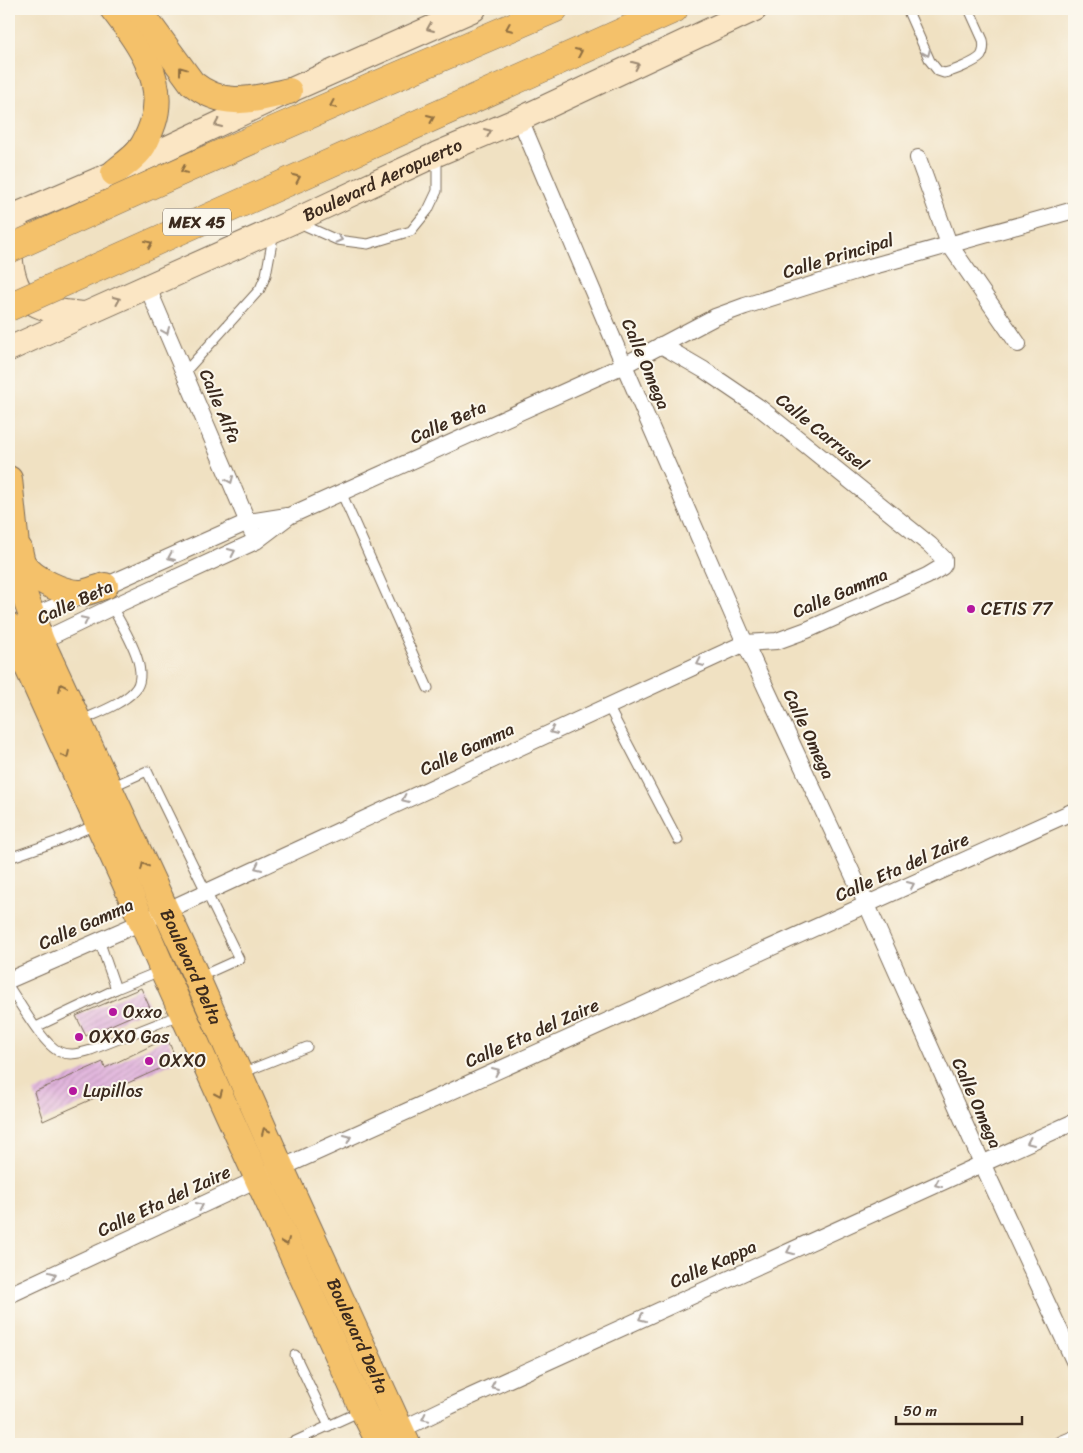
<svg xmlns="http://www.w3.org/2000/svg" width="1083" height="1453" font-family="Sriracha,sans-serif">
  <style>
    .building { fill: url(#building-hatch) }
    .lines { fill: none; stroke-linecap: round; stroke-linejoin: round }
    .lane-casing { stroke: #7a6a57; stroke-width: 11 }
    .street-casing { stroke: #7a6a57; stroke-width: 18 }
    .secondary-casing { stroke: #7a6a57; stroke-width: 26 }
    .primary-casing { stroke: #7a6a57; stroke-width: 28 }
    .highway-casing { stroke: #7a6a57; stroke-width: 29 }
    .lane { stroke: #fff; stroke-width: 9 }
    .street { stroke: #fff; stroke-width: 16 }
    .secondary { stroke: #fbe6c4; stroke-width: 24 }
    .primary { stroke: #f4c16b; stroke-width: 26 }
    .highway { stroke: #f4c16b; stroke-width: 28 }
    .highway-bridge-casing { stroke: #7a6a57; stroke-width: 29; stroke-linecap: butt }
    .highway-bridge { stroke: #f4c16b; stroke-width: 28 }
    .oneway { stroke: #9b8871 }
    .oneway2 { stroke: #8e6e41 }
    .oneway3 { stroke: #a79f9a }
    .poi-dot { fill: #b5179e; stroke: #fbf7ec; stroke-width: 2 }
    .labels { text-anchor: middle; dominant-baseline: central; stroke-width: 4; stroke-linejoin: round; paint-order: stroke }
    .shield { fill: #fbf7ec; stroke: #75685c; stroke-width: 1 }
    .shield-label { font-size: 16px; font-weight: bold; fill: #3b2a1e }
    .street-label { font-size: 18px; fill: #3b2a1e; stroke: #fbf7ec }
    .poi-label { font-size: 18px; fill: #3b2a1e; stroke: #fbf7ec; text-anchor: start }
  </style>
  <defs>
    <pattern id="building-hatch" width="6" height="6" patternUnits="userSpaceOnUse" patternTransform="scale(1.25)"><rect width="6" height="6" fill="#e0b3dc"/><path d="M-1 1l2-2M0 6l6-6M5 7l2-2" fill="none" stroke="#c19abc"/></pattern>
  </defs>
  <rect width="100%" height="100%" fill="#fbf7ec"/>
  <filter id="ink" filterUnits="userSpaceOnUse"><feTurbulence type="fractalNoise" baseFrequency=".02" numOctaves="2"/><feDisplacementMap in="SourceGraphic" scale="10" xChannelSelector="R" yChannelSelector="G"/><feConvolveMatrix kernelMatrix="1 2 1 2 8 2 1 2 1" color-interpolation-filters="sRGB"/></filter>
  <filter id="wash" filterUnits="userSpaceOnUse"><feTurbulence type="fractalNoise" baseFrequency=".0096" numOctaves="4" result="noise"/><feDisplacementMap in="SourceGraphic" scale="20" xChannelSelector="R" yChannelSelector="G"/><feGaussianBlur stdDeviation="1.12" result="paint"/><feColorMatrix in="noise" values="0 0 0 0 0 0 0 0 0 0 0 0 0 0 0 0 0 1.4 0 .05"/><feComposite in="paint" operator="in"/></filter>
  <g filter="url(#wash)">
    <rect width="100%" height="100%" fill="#f0e1c2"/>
    <g id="blocks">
      <!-- building -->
      <g class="building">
        <path d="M 141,988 L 150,1008 L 86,1036 L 76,1016 Z"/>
        <path d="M 167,1038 L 177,1061 L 43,1121 L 34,1092 L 103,1062 L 105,1068 Z"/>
      </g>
    </g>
  </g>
  <g filter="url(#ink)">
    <use href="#blocks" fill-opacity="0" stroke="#7a6a57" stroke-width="1"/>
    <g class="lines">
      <!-- lane casing -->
      <g class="lane-casing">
        <g id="lane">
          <path d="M 907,9 L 930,61 L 938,71 L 944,73 C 952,72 976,62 981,56 C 984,51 984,45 983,40 L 969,9"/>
          <path d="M 299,223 L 337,240 L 368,244 L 411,231 L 428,210 L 437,191 L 437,155"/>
          <path d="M 184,373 L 260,289 L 266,275 L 274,232"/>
          <path d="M 341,492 L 428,688"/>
          <path d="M 608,706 L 678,840"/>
          <path d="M 80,721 C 97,713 121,705 134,691 C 153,672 122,626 112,607"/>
          <path d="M 111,787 L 147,771 L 239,959 L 199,977"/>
          <path d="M 9,858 L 61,840 L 95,825"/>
          <path d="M 99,940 L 116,989"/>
          <path d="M 9,987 C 20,1003 43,1045 60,1052 C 70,1056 81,1053 91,1050 L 182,1014"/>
          <path d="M 36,1027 L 116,989 L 160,971"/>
          <path d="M 242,1073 L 307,1047"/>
          <path d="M 295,1355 L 329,1426"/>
          <path d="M 289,1444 L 361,1411"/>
        </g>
      </g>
      <!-- street casing -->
      <g class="street-casing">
        <g id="street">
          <path d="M 520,119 L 624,365 L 745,643 L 867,905 L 982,1163 L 1074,1361"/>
          <path d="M 918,158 L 949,244 L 1018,344"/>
          <path d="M 147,286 L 252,532"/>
          <path d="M 25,621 L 31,617 L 105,586 L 248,522 L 287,516"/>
          <path d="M 32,643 L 41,641 L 112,607 L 256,541 L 289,516 L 624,365 L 715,317 L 745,306 L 859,270 L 1074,210"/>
          <path d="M 9,980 L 142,922 L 745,643 L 777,641 L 807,630 L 927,576 L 942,567 L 944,564 L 944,559 L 930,545 L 760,408 L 704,370 L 661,345"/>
          <path d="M 9,1295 L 281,1168 L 1074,811"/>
          <path d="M 392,1434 L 450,1406 L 1074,1122"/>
          <path d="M 1062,1444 L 1074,1439"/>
        </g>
      </g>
      <!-- secondary casing -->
      <g class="secondary-casing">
        <g id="secondary">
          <path d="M 9,218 L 114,173 L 289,91 L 474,9"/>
          <path d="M 19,232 C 10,251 8,258 15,280 C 24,310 58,312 86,314"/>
          <path id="s1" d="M 9,349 L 86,314 L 294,221 L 437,154 L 520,119 L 755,9"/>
        </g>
      </g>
      <!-- primary casing -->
      <g class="primary-casing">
        <g id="primary">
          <path d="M 113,9 C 138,41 167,80 153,123 C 150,132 146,142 140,150 C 133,159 122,166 114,173"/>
          <path d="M 138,9 L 192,83 C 224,109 251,100 289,91"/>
          <path id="s2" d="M 9,479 L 20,583 L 41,641 L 191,965 L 281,1168 L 407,1444"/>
          <path d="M 19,549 C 20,554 21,560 23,564 C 33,579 64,594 82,593 C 89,592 97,588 105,586"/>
          <path d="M 9,626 L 127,887 L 163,970 L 363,1410 L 380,1444"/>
        </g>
      </g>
      <!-- highway casing -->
      <g class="highway-casing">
        <g id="highway">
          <path d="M 377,85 L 554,9"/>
          <path d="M 386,138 L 674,9"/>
        </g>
      </g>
      <!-- lane -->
      <use href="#lane" class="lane"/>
      <!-- street -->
      <use href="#street" class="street"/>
      <!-- secondary -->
      <use href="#secondary" class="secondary"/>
      <!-- primary -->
      <use href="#primary" class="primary"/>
      <!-- highway -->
      <use href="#highway" class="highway"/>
      <!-- highway-bridge casing -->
      <g class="highway-bridge-casing">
        <g id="highway-bridge">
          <path d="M 9,249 L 186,169 L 377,85"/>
          <path d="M 9,307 L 386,138"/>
        </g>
      </g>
      <!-- highway-bridge -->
      <use href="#highway-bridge" class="highway-bridge"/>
    </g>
    <!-- one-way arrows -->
    <defs><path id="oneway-chevron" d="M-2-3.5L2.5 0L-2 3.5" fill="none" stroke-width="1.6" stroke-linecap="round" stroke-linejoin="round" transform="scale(1.25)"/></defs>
    <g class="oneway">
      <use href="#oneway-chevron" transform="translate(430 28) rotate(157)"/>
      <use href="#oneway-chevron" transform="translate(636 65) rotate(-25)"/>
      <use href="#oneway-chevron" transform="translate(218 124) rotate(155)"/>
      <use href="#oneway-chevron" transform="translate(488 132) rotate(-23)"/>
      <use href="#oneway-chevron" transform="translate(117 300) rotate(-24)"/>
    </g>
    <g class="oneway2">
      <use href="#oneway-chevron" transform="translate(509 28) rotate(157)"/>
      <use href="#oneway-chevron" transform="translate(579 52) rotate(-25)"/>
      <use href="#oneway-chevron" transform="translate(182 70) rotate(-127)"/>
      <use href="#oneway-chevron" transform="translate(333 105) rotate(156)"/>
      <use href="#oneway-chevron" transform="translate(431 118) rotate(-24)"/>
      <use href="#oneway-chevron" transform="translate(184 170) rotate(156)"/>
      <use href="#oneway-chevron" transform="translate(297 178) rotate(-24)"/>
      <use href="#oneway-chevron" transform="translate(149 244) rotate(-24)"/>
      <use href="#oneway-chevron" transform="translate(62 687) rotate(-115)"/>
      <use href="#oneway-chevron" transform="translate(66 755) rotate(65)"/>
      <use href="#oneway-chevron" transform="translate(144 866) rotate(-115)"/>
      <use href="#oneway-chevron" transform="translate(219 1094) rotate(66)"/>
      <use href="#oneway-chevron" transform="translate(265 1131) rotate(-114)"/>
      <use href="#oneway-chevron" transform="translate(286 1242) rotate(66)"/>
    </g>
    <g class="oneway3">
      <use href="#oneway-chevron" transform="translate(927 53) rotate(66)"/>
      <use href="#oneway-chevron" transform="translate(339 239) rotate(14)"/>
      <use href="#oneway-chevron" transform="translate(166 331) rotate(67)"/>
      <use href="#oneway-chevron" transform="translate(230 480) rotate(67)"/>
      <use href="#oneway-chevron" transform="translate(232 552) rotate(-25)"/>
      <use href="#oneway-chevron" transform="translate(171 557) rotate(156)"/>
      <use href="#oneway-chevron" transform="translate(85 620) rotate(-26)"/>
      <use href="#oneway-chevron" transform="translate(700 663) rotate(155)"/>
      <use href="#oneway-chevron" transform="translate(553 731) rotate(155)"/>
      <use href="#oneway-chevron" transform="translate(405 799) rotate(155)"/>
      <use href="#oneway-chevron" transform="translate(258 867) rotate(155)"/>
      <use href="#oneway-chevron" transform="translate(911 885) rotate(-24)"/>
      <use href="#oneway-chevron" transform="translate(496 1071) rotate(-24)"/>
      <use href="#oneway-chevron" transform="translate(348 1138) rotate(-24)"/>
      <use href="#oneway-chevron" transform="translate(1030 1142) rotate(156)"/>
      <use href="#oneway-chevron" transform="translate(938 1184) rotate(156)"/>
      <use href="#oneway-chevron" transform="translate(200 1206) rotate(-25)"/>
      <use href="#oneway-chevron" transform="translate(790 1251) rotate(156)"/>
      <use href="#oneway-chevron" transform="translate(53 1275) rotate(-25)"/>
      <use href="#oneway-chevron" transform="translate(642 1318) rotate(156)"/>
      <use href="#oneway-chevron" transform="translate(494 1386) rotate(156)"/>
      <use href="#oneway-chevron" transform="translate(425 1418) rotate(154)"/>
    </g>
  </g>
  <!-- markers -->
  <g class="poi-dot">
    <circle cx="971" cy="609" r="5"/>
    <circle cx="113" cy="1012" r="5"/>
    <circle cx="79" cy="1037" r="5"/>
    <circle cx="149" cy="1061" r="5"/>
    <circle cx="73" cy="1091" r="5"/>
  </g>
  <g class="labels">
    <!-- shield labels -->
    <rect class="shield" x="163" y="208.5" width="68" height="27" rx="4"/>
    <g class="shield-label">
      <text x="197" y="222">MEX 45</text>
    </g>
    <!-- street labels -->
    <g class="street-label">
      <text stroke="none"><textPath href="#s1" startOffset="410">Boulevard Aeropuerto</textPath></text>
      <text transform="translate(838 256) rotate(-17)">Calle Principal</text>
      <text transform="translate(646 364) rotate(67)">Calle Omega</text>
      <text transform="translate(220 406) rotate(67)">Calle Alfa</text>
      <text transform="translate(448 422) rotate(-24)">Calle Beta</text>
      <text transform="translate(822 432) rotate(39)">Calle Carrusel</text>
      <text transform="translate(840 593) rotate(-23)">Calle Gamma</text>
      <text transform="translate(75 602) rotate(-25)">Calle Beta</text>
      <text transform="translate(809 734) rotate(65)">Calle Omega</text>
      <text transform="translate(467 749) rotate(-25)">Calle Gamma</text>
      <text transform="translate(902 867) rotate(-24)">Calle Eta del Zaire</text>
      <text transform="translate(86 924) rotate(-24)">Calle Gamma</text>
      <text stroke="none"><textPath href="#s2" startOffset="525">Boulevard Delta</textPath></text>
      <text transform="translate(532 1033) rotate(-24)">Calle Eta del Zaire</text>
      <text transform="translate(977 1103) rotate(66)">Calle Omega</text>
      <text transform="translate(164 1201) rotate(-25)">Calle Eta del Zaire</text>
      <text transform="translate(713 1264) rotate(-24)">Calle Kappa</text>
      <text stroke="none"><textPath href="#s2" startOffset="930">Boulevard Delta</textPath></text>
    </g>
    <!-- poi labels -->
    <g class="poi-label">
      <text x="981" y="609">CETIS 77</text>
      <text x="123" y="1012">Oxxo</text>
      <text x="89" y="1037">OXXO Gas</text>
      <text x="159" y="1061">OXXO</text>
      <text x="83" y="1091">Lupillos</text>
    </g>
  </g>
  <!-- margin -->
  <rect width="1083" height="1453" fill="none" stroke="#fbf7ec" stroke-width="30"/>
  <!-- scale -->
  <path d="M896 1416v8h126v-8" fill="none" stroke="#3b2a1e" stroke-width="2.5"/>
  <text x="903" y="1416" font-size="15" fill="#3b2a1e" stroke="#fbf7ec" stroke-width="4" paint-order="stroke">50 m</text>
</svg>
